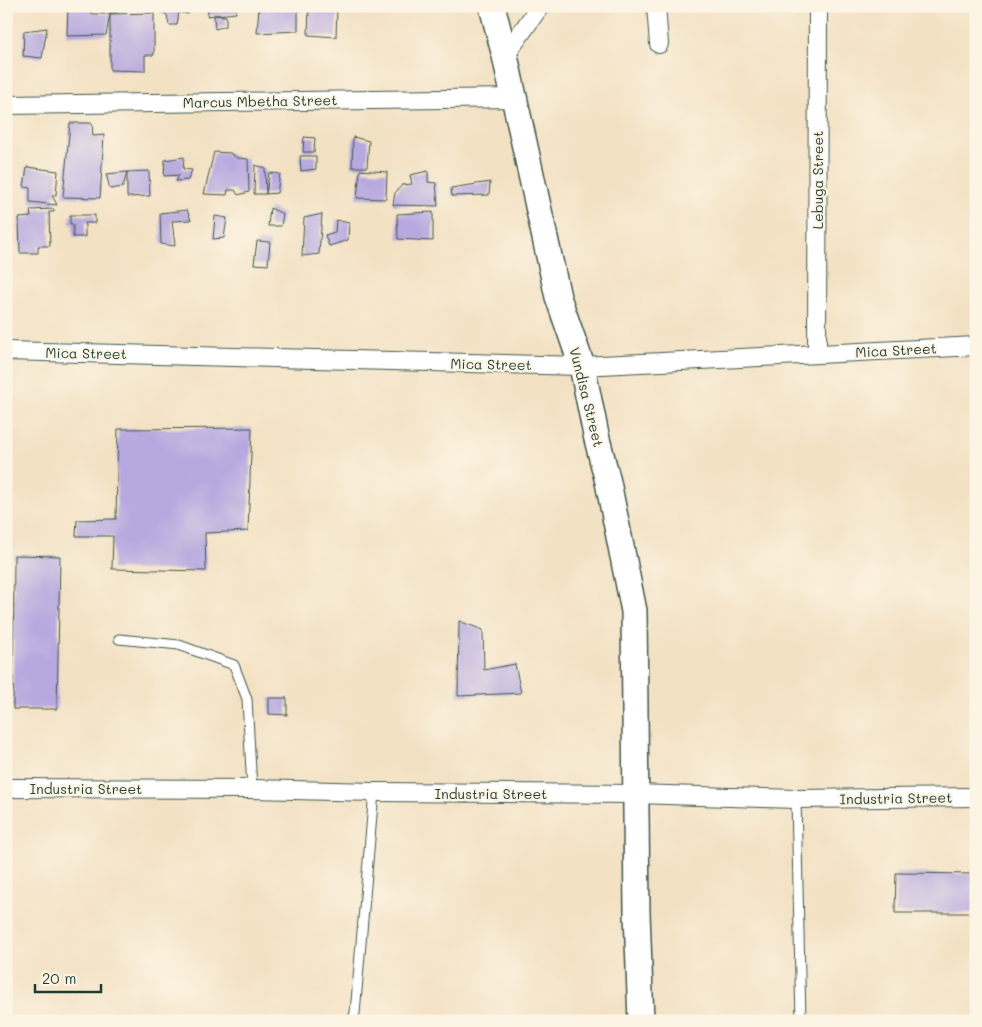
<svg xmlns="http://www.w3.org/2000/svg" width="982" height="1027" font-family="Mali,sans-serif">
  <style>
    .building { fill: #b7a9df }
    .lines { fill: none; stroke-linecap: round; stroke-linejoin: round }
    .lane-casing { stroke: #3f5649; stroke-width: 11 }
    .street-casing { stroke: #3f5649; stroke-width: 20 }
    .secondary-casing { stroke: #3f5649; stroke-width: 28 }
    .lane { stroke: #fff; stroke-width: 9 }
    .street { stroke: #fff; stroke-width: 18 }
    .secondary { stroke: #fff; stroke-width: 25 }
    .labels { text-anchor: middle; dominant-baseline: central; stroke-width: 4.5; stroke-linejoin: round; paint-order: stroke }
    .street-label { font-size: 14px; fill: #1f3d34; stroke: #fcf5e5 }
  </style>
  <rect width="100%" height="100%" fill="#fcf5e5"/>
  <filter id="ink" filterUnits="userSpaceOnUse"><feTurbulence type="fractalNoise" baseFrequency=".02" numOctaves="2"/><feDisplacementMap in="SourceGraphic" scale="10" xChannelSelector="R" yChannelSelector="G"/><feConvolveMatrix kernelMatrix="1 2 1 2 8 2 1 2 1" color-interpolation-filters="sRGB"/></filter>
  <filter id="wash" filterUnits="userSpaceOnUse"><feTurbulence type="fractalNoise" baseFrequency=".0096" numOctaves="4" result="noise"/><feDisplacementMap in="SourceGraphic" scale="20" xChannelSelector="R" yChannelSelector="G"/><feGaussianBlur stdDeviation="1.12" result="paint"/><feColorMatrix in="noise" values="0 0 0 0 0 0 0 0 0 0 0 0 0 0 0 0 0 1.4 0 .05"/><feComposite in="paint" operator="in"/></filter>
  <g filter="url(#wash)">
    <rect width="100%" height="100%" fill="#f3e1c3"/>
    <g id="blocks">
      <!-- building -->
      <g class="building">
        <path d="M 68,6 L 91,6 L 92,14 L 110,14 L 110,6 L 123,6 L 123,10 L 110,14 L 154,13 L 154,55 L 145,55 L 145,71 L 110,70 L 110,14 L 106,35 L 67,36 Z"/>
        <path d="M 159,6 L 190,6 L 188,14 L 179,12 L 177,25 L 169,25 L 167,15 L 160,11 Z"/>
        <path d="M 209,6 L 235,6 L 236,13 L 207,16 Z"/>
        <path d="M 259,6 L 280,6 L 280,10 L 298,9 L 298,31 L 257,33 Z"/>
        <path d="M 309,6 L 337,7 L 336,37 L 308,35 Z"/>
        <path d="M 214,15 L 226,16 L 226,26 L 215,29 Z"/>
        <path d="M 47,28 L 42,58 L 23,56 L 24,31 Z"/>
        <path d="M 70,123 L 92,123 L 93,136 L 104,135 L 100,198 L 63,197 Z"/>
        <path d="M 304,137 L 315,138 L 314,152 L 303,152 Z"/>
        <path d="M 353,137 L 369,141 L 367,167 L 352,167 Z"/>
        <path d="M 6,142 L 10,142 L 9,171 L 6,171 Z"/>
        <path d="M 214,152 L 230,153 L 237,158 L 248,159 L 249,192 L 238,195 L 235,190 L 228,190 L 227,195 L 204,194 Z"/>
        <path d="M 300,156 L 316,156 L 316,169 L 301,171 Z"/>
        <path d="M 184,157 L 183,169 L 192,170 L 188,180 L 176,181 L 179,175 L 164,176 L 165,160 Z"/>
        <path d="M 255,165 L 265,168 L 266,194 L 254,194 Z"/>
        <path d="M 27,167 L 58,171 L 56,195 L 52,195 L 57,205 L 30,202 L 30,188 L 24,187 Z"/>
        <path d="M 360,170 L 387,172 L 386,199 L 357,198 Z"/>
        <path d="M 149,171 L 150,196 L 127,197 L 127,172 Z"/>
        <path d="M 428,171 L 428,182 L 436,183 L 438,206 L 393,205 L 395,193 L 402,185 L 412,184 L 410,175 Z"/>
        <path d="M 127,172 L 123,187 L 110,189 L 106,174 Z"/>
        <path d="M 269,173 L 280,174 L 277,193 L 266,194 Z"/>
        <path d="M 490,182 L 489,195 L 452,196 L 451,188 Z"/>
        <path d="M 270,208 L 283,214 L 281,226 L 268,226 Z"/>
        <path d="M 54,209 L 54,212 L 49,212 L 50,246 L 38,246 L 38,253 L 20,253 L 19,218 L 31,217 L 30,210 Z"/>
        <path d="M 187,210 L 191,220 L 172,221 L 175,246 L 161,244 L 160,213 Z"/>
        <path d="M 433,212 L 433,241 L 398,239 L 397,214 Z"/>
        <path d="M 322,214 L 319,254 L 302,256 L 304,218 Z"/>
        <path d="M 70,215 L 95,215 L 95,223 L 85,223 L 85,237 L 73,237 L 73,224 L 70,224 Z"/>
        <path d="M 215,216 L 227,218 L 224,238 L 213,239 Z"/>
        <path d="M 336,220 L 349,223 L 348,240 L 329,246 L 325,235 L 335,232 Z"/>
        <path d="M 257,241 L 270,242 L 268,265 L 254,264 Z"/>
        <path d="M 252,428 L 248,531 L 205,533 L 206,571 L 112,569 L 113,536 L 76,536 L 77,520 L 116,519 L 118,429 Z"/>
        <path d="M 14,555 L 60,556 L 57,709 L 13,709 Z"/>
        <path d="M 459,621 L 483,630 L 484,670 L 515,664 L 521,693 L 458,696 Z"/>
        <path d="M 269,698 L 287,698 L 287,715 L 269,714 Z"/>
        <path d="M 896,873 L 976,874 L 976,913 L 895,913 Z"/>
      </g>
    </g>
  </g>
  <g filter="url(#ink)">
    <use href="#blocks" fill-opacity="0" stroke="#3f5649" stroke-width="1"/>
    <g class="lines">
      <!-- lane casing -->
      <g class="lane-casing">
        <g id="lane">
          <path d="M 119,639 L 179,645 L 234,665 L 247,699 L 252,789"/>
          <path d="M 796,799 L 801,1021"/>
          <path d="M 352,1021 L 355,1013 L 374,792"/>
        </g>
      </g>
      <!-- street casing -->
      <g class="street-casing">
        <g id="street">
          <path d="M 656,6 L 659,44"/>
          <path d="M 505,56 L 540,6"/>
          <path d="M 6,105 L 515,98"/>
          <path d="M 6,351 L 582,366 L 976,346"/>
          <path d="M 817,354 L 818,6"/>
          <path d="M 6,788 L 252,789 L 374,792 L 636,794 L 796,799 L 976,797"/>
        </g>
      </g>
      <!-- secondary casing -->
      <g class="secondary-casing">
        <path id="secondary" d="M 492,6 L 505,56 L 558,297 L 582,366 L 596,435 L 608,482 L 634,611 L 637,913 L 641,1021"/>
      </g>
      <!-- lane -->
      <use href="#lane" class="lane"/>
      <!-- street -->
      <use href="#street" class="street"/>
      <!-- secondary -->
      <use href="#secondary" class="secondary"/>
    </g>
  </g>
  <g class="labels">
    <!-- street labels -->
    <g class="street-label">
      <text transform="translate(260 101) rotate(-1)">Marcus Mbetha Street</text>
      <text transform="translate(817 180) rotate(-90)">Lebuga Street</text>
      <text transform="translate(896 350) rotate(-3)">Mica Street</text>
      <text transform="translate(86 353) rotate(1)">Mica Street</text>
      <text transform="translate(491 364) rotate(1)">Mica Street</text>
      <text transform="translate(587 397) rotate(76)">Vundisa Street</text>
      <text x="86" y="788">Industria Street</text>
      <text x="491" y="793">Industria Street</text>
      <text transform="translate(896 798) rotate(-1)">Industria Street</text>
    </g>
  </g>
  <!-- margin -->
  <rect width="982" height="1027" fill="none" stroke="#fcf5e5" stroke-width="25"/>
  <!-- scale -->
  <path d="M35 984v8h66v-8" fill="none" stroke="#1f3d34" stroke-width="2.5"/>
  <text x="42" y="984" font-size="15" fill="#1f3d34" stroke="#fcf5e5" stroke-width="4" paint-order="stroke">20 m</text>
</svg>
